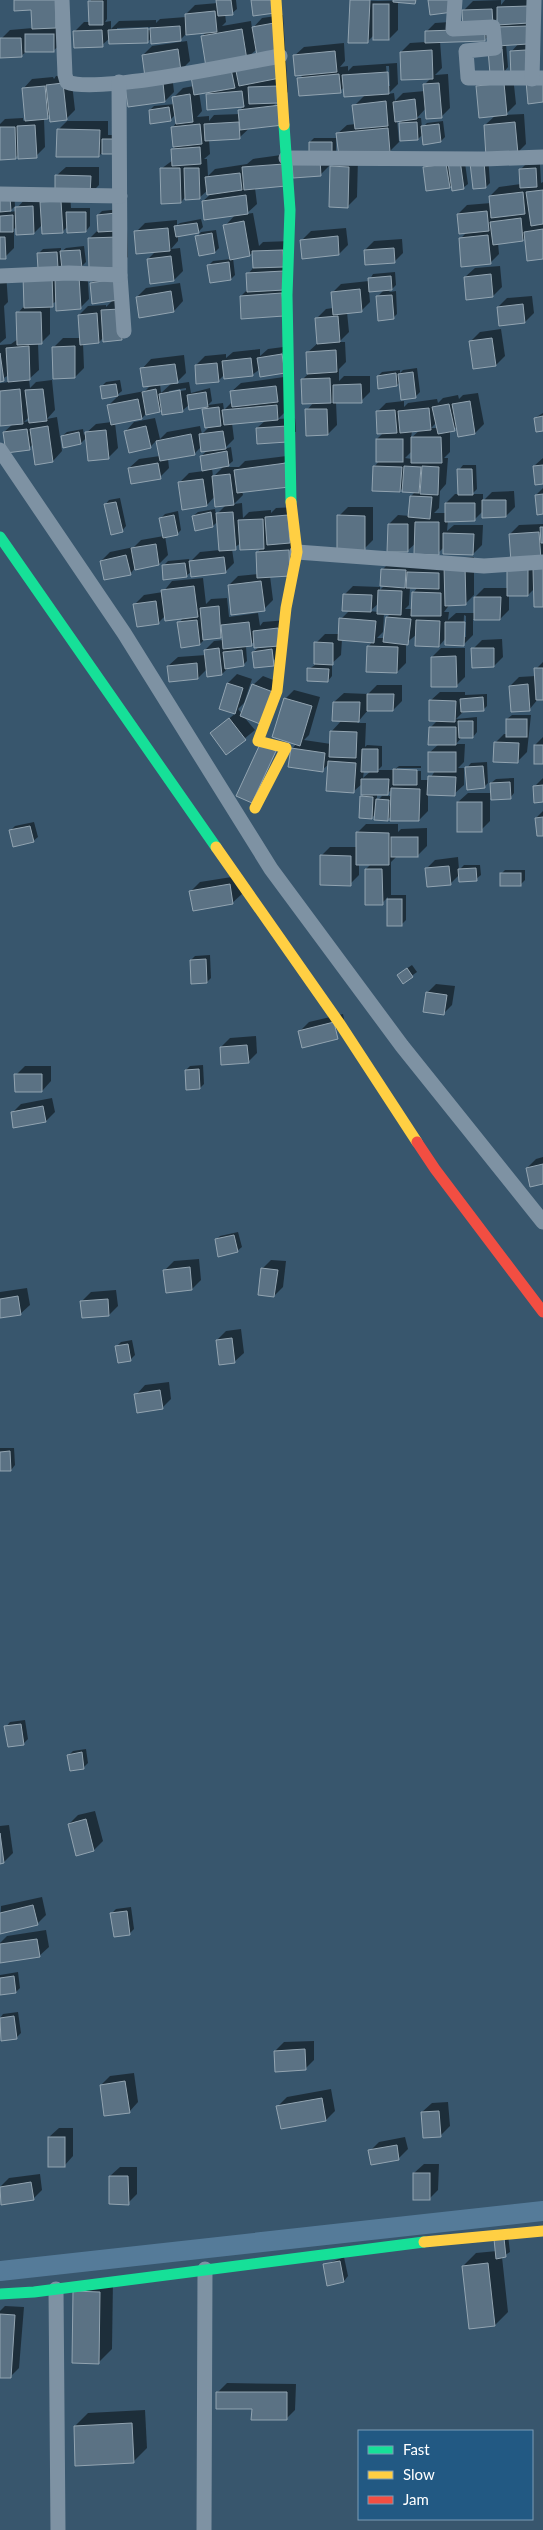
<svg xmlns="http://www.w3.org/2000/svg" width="543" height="2530" font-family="Lato,sans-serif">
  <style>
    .shadow { fill: #0007; fill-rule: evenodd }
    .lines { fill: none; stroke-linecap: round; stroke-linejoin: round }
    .canal { stroke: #557b99; stroke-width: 20 }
    .building { fill: #5b7284; stroke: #92a4b1 }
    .street { stroke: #7e92a3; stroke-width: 15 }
    .fast { stroke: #16e098; stroke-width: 11 }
    .slow { stroke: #ffcf43; stroke-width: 11 }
    .jam { stroke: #f24e42; stroke-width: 11 }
  </style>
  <rect width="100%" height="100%" fill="#38566d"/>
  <!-- shadow -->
  <g class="shadow">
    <path d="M 15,0 L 64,0 L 63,42 L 53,51 L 27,51 L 21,56 L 1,39 L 10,30 L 33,28 L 32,9 Z"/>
    <path d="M 91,0 L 107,0 L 107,19 L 105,22 L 111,21 L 111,29 L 119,21 L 156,20 L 156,23 L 160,19 L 186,17 L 186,14 L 195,5 L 218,3 L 218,0 L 236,0 L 237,9 L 232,13 L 225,14 L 226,22 L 222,26 L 251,21 L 252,29 L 262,18 L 283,15 L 288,92 L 240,137 L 209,139 L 210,154 L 204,159 L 207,159 L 208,176 L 215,169 L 247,164 L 253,159 L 310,151 L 310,142 L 314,138 L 336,138 L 336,151 L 329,156 L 329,166 L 320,175 L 294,177 L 255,188 L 257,204 L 246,214 L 253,213 L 259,246 L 263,242 L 292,241 L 292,306 L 241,296 L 248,289 L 248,274 L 254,267 L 254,251 L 250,255 L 233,258 L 235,275 L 231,279 L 209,265 L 213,261 L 231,259 L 225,226 L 236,214 L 203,201 L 212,193 L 208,190 L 199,198 L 186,196 L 181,202 L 161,169 L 173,160 L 172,150 L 177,145 L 173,127 L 177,122 L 176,114 L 170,120 L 150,110 L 154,106 L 175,104 L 174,97 L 183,88 L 194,86 L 207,66 L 202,36 L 207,32 L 187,33 L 180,40 L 152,38 L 147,42 L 110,38 L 102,45 L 75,31 L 84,22 L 90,22 ZM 154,27 L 154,30 L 117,31 L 117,28 ZM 257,49 L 258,55 L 248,57 ZM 212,90 L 207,95 L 208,109 L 245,105 L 239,111 L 240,114 L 214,115 L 209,121 L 209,116 L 197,117 L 202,111 L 199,92 Z"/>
    <path d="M 351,0 L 378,1 L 417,0 L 415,2 L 398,1 L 398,30 L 389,39 L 374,35 L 367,42 Z"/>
    <path d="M 501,0 L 501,5 L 505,0 L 537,0 L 535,42 L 513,76 L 516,104 L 505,115 L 524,114 L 526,144 L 517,153 L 488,156 L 490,183 L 486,187 L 474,188 L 488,158 L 485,125 L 496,115 L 477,86 L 486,77 L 512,74 L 511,52 L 519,43 L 506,44 L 508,67 L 504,72 L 497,28 L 502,23 L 498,18 L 494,22 L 494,31 L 484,40 L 440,41 L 442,68 L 435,75 L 448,74 L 450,108 L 441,117 L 426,108 L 417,118 L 421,118 L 422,128 L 427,123 L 443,121 L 445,137 L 441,141 L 423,134 L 418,139 L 400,123 L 404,119 L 397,120 L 399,142 L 390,151 L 337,134 L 347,125 L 356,124 L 354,106 L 365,95 L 344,87 L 340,91 L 299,79 L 304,74 L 294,56 L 304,47 L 344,43 L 345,61 L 340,67 L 348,66 L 348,71 L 353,66 L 397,63 L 398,84 L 388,94 L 394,93 L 395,101 L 403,93 L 425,91 L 425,84 L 431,78 L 401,52 L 410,43 L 426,42 L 426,32 L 435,23 L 464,21 L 464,10 L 473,1 ZM 386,66 L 389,66 L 390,86 L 388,86 Z"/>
    <path d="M 187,41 L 190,61 L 181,70 L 172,74 L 174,92 L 165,101 L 146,77 L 143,55 L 152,46 Z"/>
    <path d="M 71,75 L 75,110 L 66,119 L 50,114 L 44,118 L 45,147 L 36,156 L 19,154 L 15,158 L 0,159 L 0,124 L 5,119 L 23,118 L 23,121 L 26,118 L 23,89 L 32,79 L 53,77 L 54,79 L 56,76 Z"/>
    <path d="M 67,121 L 108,121 L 108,135 L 119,135 L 99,156 L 58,130 Z"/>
    <path d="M 464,156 L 468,184 L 463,188 L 453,184 L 449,187 L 425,168 L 434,159 Z"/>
    <path d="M 341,158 L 358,158 L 357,197 L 348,206 L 331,167 Z"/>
    <path d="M 540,164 L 541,183 L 543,182 L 543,257 L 526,237 L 523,240 L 498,243 L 499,254 L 490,263 L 460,239 L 467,232 L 458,214 L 467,205 L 491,203 L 490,196 L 499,187 L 521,184 L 521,169 L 525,165 Z"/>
    <path d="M 66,167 L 99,167 L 99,185 L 90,194 L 70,193 L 71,208 L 90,208 L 90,226 L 86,231 L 68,226 L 62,232 L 43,224 L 34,233 L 17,226 L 14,229 L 14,248 L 5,257 L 0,257 L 0,210 L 14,193 L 15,206 L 9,212 L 17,211 L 17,208 L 26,198 L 56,193 L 56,176 Z"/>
    <path d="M 120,209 L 127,229 L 128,257 L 118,266 L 90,238 L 99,229 L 98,215 L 102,211 Z"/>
    <path d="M 201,219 L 203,227 L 198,232 L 178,235 L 178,241 L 171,249 L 180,248 L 183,271 L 174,280 L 148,259 L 156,251 L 136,232 L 145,223 L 177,220 L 177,225 L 180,223 Z"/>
    <path d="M 346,228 L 348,245 L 339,254 L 302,240 L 311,231 Z"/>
    <path d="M 216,230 L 219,248 L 215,252 L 197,237 L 201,232 Z"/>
    <path d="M 402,239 L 403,253 L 394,262 L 365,250 L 374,241 Z"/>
    <path d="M 84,246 L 86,262 L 80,268 L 87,267 L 89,299 L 80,308 L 57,301 L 50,305 L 50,334 L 41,343 L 38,343 L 39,370 L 29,379 L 30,388 L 36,382 L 52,380 L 55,410 L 47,419 L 57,417 L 62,451 L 53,461 L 33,444 L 29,448 L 4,432 L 13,424 L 0,425 L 0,383 L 9,382 L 9,375 L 0,380 L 0,345 L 11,344 L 18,339 L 18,313 L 25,305 L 39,267 L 39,253 L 43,249 L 61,248 L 61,252 L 66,248 ZM 30,416 L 30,421 L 24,422 Z"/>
    <path d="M 500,266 L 502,287 L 493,296 L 465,277 L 475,268 Z"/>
    <path d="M 6,272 L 8,302 L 4,306 L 6,338 L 0,343 L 0,273 Z"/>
    <path d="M 395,272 L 396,285 L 389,292 L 396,291 L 397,314 L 393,318 L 377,297 L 384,290 L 369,291 L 370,302 L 361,311 L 347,312 L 349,332 L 339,342 L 345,342 L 346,362 L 339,369 L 339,381 L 344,376 L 370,376 L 370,392 L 361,401 L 336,402 L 337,425 L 328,434 L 307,410 L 314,402 L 302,380 L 309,373 L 308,352 L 318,343 L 317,318 L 326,309 L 333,308 L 332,293 L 341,284 L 369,281 L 373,274 Z"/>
    <path d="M 100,274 L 131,330 L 122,339 L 104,337 L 99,342 L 83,343 L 84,368 L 75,377 L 54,347 L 63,338 L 81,338 L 79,315 L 88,306 L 106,305 L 106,307 L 113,300 L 91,283 Z"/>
    <path d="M 180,283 L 183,301 L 174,311 L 137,297 L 146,288 Z"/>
    <path d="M 532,296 L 534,313 L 525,322 L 498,307 L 507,298 Z"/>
    <path d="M 501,329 L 505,356 L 496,365 L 471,341 L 480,332 Z"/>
    <path d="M 291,346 L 252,375 L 225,374 L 218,381 L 196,365 L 205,356 L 226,354 L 226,358 L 233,352 L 260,349 L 260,356 L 268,349 Z"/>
    <path d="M 184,355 L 186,373 L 175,384 L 189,382 L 191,393 L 210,388 L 212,401 L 208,405 L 223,403 L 224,410 L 233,401 L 231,392 L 241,383 L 284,377 L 287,410 L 278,419 L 295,418 L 296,432 L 257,428 L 266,420 L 232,423 L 234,439 L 224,449 L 231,447 L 233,461 L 226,467 L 239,467 L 245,461 L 295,455 L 242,491 L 243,495 L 234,504 L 242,503 L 243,518 L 249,512 L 271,510 L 271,513 L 276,508 L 297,507 L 297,542 L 270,576 L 273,600 L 264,609 L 229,585 L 238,576 L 258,574 L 257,553 L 262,547 L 241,543 L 232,549 L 234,563 L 225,572 L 192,571 L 186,576 L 163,566 L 168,561 L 189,559 L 190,562 L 200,552 L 220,550 L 218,521 L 213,526 L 193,516 L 198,512 L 215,509 L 216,515 L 226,505 L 215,496 L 207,505 L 180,482 L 189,473 L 204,471 L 201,456 L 208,450 L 202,446 L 194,454 L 168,459 L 169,468 L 160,477 L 129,468 L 139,459 L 160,456 L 157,440 L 150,447 L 125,432 L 134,422 L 155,418 L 160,439 L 167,432 L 200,426 L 202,434 L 209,427 L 203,410 L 207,406 L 190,404 L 183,410 L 162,408 L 159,411 L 147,413 L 142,418 L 115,423 L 118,448 L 109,457 L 87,437 L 81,443 L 64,446 L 62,436 L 67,432 L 83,429 L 84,435 L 96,424 L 112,422 L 109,405 L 118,396 L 145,391 L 151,385 L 142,369 L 151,359 ZM 172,383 L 161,393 L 160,384 ZM 186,388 L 186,390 L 169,393 L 169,391 ZM 224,466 L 213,477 L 212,468 Z"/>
    <path d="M 417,368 L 420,392 L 415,397 L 400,382 L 397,385 L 378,376 L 382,372 L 400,370 L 400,373 L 403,370 Z"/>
    <path d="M 120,380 L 122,391 L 117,395 L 101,387 L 106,382 Z"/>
    <path d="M 478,393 L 484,424 L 475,433 L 458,426 L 450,431 L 450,452 L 444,458 L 448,458 L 446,484 L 440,491 L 439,508 L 434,513 L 446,513 L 446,503 L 455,494 L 459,494 L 459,470 L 463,465 L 476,465 L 477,489 L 472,494 L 483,494 L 483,501 L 492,492 L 514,491 L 515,507 L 506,516 L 483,511 L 474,520 L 448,520 L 447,531 L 454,525 L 483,525 L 482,545 L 473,554 L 444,547 L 438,553 L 416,543 L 407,551 L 389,524 L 398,515 L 410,516 L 411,496 L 416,491 L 404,487 L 400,491 L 375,466 L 380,460 L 377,439 L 384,432 L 377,412 L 386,403 L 404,401 L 404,407 L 408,403 L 437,399 L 438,403 L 443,398 L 458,395 L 459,399 L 463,395 ZM 437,422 L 438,428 L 431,428 ZM 420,430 L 411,438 L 412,431 ZM 412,451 L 412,459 L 405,458 Z"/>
    <path d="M 543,413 L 543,429 L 535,418 Z"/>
    <path d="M 543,458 L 543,483 L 534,466 Z"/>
    <path d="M 543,488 L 543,513 L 536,495 Z"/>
    <path d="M 120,498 L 126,526 L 122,531 L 105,505 L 109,500 Z"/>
    <path d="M 348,507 L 373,507 L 373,540 L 364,549 L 339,516 Z"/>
    <path d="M 178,511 L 181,530 L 177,534 L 165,536 L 168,555 L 159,564 L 135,568 L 130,574 L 101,561 L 110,552 L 134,547 L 141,540 L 164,536 L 160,519 L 165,514 Z"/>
    <path d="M 543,524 L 543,605 L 535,588 L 528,595 L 509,595 L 509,610 L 500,619 L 473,619 L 473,635 L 464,644 L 446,638 L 439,646 L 416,635 L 406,643 L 406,663 L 397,672 L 368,647 L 373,641 L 342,639 L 341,655 L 330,665 L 332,665 L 332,676 L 328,681 L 309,669 L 315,665 L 316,643 L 325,634 L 339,634 L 341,619 L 350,610 L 344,595 L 353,586 L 380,587 L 380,590 L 385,585 L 383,569 L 392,560 L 474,557 L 474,595 L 465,604 L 450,604 L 444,612 L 449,612 L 448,620 L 456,613 L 475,613 L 475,597 L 484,588 L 508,588 L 515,560 L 510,534 L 519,525 ZM 410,587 L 418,587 L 413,593 L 412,609 L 405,609 L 409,605 ZM 379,603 L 378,612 L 370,611 ZM 384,613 L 390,614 L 387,617 L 385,638 L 377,638 L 383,632 ZM 464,615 L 466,616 L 466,637 L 463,637 Z"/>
    <path d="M 203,578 L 206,604 L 211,599 L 227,598 L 229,617 L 258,613 L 260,626 L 263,622 L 287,620 L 278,661 L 253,652 L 259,647 L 255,642 L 246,646 L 247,661 L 243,665 L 229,667 L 222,674 L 207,669 L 198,678 L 168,666 L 178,657 L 206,655 L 205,650 L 214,641 L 223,640 L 223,636 L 206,638 L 200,644 L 179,623 L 184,617 L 165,616 L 158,623 L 135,604 L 144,595 L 163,592 L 172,581 Z"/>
    <path d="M 502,639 L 503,657 L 494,666 L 473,649 L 482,640 Z"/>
    <path d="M 441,648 L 465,648 L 465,677 L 456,686 L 432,657 Z"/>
    <path d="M 543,662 L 543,698 L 538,699 L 529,710 L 510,686 L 519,677 L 536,676 L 536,669 Z"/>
    <path d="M 237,674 L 252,679 L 244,703 L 238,709 L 242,714 L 253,685 L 263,676 L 281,683 L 244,717 L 255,730 L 227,753 L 211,733 L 236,713 L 220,708 L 228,683 Z"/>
    <path d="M 377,685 L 402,685 L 402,701 L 393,710 L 368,710 L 357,723 L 366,723 L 365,747 L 367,745 L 382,746 L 382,766 L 378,770 L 394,770 L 399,766 L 421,766 L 421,768 L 397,768 L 397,771 L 421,771 L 421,780 L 429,780 L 435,771 L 429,753 L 439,744 L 430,728 L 438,720 L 430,701 L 440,692 L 465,692 L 465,695 L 487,694 L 487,706 L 483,710 L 464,711 L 456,719 L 477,717 L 477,732 L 473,737 L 462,737 L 456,744 L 465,744 L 464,762 L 458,768 L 464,768 L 464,785 L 454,794 L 428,794 L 428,811 L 419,820 L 392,816 L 387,820 L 376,813 L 372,818 L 362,797 L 365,793 L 363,783 L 354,791 L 329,764 L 322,770 L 292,749 L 297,743 L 273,737 L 285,699 L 294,690 L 320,697 L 309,735 L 304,740 L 331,744 L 331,732 L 342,720 L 334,702 L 344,693 L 368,694 ZM 364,770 L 371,771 L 363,778 ZM 392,789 L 392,796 L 382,796 L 377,801 L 377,793 L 388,793 Z"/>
    <path d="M 512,715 L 531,715 L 527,752 L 518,761 L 495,743 L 504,734 L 507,734 L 507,719 Z"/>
    <path d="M 543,737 L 543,762 L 535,745 Z"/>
    <path d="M 487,762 L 488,783 L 484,787 L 467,768 L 471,763 Z"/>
    <path d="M 514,778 L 514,793 L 510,798 L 490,798 L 490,821 L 481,830 L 458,802 L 468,793 L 492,793 L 491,783 L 496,779 Z"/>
    <path d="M 543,778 L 543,801 L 534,787 Z"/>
    <path d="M 543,811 L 543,834 L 536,818 Z"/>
    <path d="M 34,822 L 38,837 L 33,841 L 11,830 L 15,826 Z"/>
    <path d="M 366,824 L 398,824 L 398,832 L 401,829 L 427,828 L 427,846 L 417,856 L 397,856 L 391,862 L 391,895 L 406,895 L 406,920 L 402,924 L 388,924 L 388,897 L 382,903 L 366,869 L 371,864 L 359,864 L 359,875 L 350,884 L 321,856 L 330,847 L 357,847 L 357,833 Z"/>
    <path d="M 458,857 L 459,870 L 464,865 L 480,865 L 481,875 L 476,879 L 460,874 L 450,884 L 426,869 L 435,860 Z"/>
    <path d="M 505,870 L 525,870 L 525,880 L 520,885 L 501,874 Z"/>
    <path d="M 238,876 L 242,894 L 232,903 L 191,891 L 200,882 Z"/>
    <path d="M 210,955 L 211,978 L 207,982 L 191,960 L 195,956 Z"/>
    <path d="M 412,965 L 417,972 L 403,982 L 403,971 Z"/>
    <path d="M 436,984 L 455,986 L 452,1005 L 443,1014 L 427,993 Z"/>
    <path d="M 343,1014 L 346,1029 L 300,1031 L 309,1022 Z"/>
    <path d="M 256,1036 L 257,1053 L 248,1062 L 221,1047 L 230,1038 Z"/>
    <path d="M 203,1065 L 204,1084 L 200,1088 L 186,1070 L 190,1066 Z"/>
    <path d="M 25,1066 L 51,1066 L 51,1081 L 42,1091 L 16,1075 Z"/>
    <path d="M 52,1098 L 55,1112 L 46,1121 L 12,1113 L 21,1104 Z"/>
    <path d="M 543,1157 L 543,1183 L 527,1168 L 536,1159 Z"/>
    <path d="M 238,1232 L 242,1247 L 237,1251 L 216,1240 L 220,1236 Z"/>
    <path d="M 199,1259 L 201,1280 L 192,1289 L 165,1270 L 174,1261 Z"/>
    <path d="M 271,1260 L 286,1261 L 283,1287 L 274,1296 L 262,1269 Z"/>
    <path d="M 27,1288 L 30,1305 L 20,1314 L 0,1317 L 0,1292 Z"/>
    <path d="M 116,1290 L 118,1306 L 109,1315 L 82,1301 L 91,1292 Z"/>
    <path d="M 241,1329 L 244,1353 L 234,1362 L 217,1340 L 226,1331 Z"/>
    <path d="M 132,1340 L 135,1355 L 130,1360 L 117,1346 L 121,1342 Z"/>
    <path d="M 169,1382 L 171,1399 L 162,1408 L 136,1395 L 145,1385 Z"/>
    <path d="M 0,1448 L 14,1448 L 15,1465 L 11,1470 L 0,1470 Z"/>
    <path d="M 25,1720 L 28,1739 L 23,1744 L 6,1727 L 10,1722 Z"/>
    <path d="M 86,1749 L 88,1763 L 84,1767 L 68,1756 L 73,1751 Z"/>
    <path d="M 95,1811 L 103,1841 L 94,1850 L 69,1824 L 78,1815 Z"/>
    <path d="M 9,1825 L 13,1853 L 4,1862 L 0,1862 L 0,1826 Z"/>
    <path d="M 42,1897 L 46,1915 L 37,1924 L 0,1932 L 1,1906 Z"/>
    <path d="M 131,1907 L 134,1929 L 130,1933 L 112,1913 L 116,1909 Z"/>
    <path d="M 46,1930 L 49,1947 L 39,1956 L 0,1957 L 0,1943 L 7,1936 Z"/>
    <path d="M 18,1972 L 20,1988 L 16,1992 L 0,1994 L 0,1975 Z"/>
    <path d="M 18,2012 L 21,2033 L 16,2038 L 2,2040 L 0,2018 L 3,2014 Z"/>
    <path d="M 314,2041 L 314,2060 L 305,2069 L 275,2051 L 284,2042 Z"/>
    <path d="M 134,2073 L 138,2102 L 129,2112 L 101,2085 L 110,2076 Z"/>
    <path d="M 331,2089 L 335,2111 L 326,2120 L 278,2106 L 287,2097 Z"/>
    <path d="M 448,2102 L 450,2126 L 441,2135 L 422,2112 L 432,2103 Z"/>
    <path d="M 59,2128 L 73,2128 L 73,2156 L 64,2166 L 49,2137 Z"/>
    <path d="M 405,2137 L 408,2149 L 399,2158 L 370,2151 L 379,2142 Z"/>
    <path d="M 424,2164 L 439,2164 L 438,2190 L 429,2199 L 414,2173 Z"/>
    <path d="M 120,2167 L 137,2167 L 137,2194 L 128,2203 L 110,2176 Z"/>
    <path d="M 40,2174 L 42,2190 L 33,2199 L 2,2204 L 0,2187 L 9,2178 Z"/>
    <path d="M 508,2235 L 510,2252 L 502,2257 L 508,2312 L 495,2325 L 463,2266 L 476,2253 L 497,2251 Z"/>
    <path d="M 344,2257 L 348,2276 L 344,2281 L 324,2265 Z"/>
    <path d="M 113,2279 L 112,2349 L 99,2362 L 74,2292 Z"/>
    <path d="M 5,2306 L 24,2307 L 19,2368 L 10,2377 L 0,2376 L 0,2311 Z"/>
    <path d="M 227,2383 L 296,2384 L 295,2410 L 286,2419 L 218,2392 Z"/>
    <path d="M 145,2410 L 147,2448 L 133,2462 L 75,2426 L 88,2413 Z"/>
  </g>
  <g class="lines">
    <!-- canal -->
    <path class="canal" d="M 0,2271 L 543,2211"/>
  </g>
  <!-- building -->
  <g class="building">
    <path d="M 14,0 L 56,0 L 56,28 L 32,29 L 31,10 L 14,11 Z"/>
    <path d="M 216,0 L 231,0 L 233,15 L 218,16 Z"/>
    <path d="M 251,0 L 274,0 L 275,13 L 253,16 Z"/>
    <path d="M 350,0 L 370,0 L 368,43 L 348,43 Z"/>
    <path d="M 393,0 L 416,0 L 415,4 L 393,2 Z"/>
    <path d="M 428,0 L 451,0 L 453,12 L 430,15 Z"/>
    <path d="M 88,1 L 103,1 L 103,25 L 89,25 Z"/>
    <rect x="373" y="4" width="16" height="36"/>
    <path d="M 529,6 L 529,23 L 497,25 L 497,7 Z"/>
    <path d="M 492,9 L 493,25 L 463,27 L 462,10 Z"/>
    <path d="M 215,11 L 217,32 L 186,35 L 185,14 Z"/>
    <path d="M 274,23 L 279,52 L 257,56 L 252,27 Z"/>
    <path d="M 180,26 L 181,41 L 151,44 L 150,28 Z"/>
    <path d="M 528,26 L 528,44 L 497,46 L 496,27 Z"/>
    <path d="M 148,28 L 148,43 L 109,44 L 108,30 Z"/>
    <path d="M 242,29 L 247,60 L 206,67 L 201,36 Z"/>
    <path d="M 485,29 L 485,41 L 425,43 L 425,31 Z"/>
    <path d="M 102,30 L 103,47 L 74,48 L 73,31 Z"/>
    <rect x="25" y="34" width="29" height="18"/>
    <path d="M 0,38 L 21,38 L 22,57 L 0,58 Z"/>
    <path d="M 178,49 L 181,71 L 145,77 L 142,55 Z"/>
    <path d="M 502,49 L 504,73 L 490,74 L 488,50 Z"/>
    <path d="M 432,50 L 433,79 L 401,80 L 400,52 Z"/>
    <path d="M 526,50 L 528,77 L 511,78 L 510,51 Z"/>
    <path d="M 335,51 L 337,72 L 295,76 L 293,55 Z"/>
    <path d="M 277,59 L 280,78 L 239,86 L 235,66 Z"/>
    <path d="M 231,69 L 235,88 L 194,95 L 191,76 Z"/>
    <path d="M 388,72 L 389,94 L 344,97 L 342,75 Z"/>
    <path d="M 339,74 L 341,93 L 299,96 L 297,78 Z"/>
    <path d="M 543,80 L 543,102 L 528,104 L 526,81 Z"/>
    <path d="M 63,83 L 67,120 L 50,122 L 46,85 Z"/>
    <path d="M 163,83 L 165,102 L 128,107 L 125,87 Z"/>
    <path d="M 439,83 L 442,118 L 426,119 L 423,84 Z"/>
    <path d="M 504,83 L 507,115 L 479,118 L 476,86 Z"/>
    <path d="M 45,86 L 48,119 L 25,121 L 22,88 Z"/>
    <path d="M 278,86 L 279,103 L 249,104 L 248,87 Z"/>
    <path d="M 242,91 L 244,107 L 207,110 L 206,94 Z"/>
    <path d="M 190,94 L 193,122 L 176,124 L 172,97 Z"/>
    <path d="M 415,99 L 417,119 L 395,122 L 393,102 Z"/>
    <path d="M 386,101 L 388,126 L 355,129 L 352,105 Z"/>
    <path d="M 281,105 L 283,125 L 240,130 L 238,110 Z"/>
    <path d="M 169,107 L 171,121 L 150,124 L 149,110 Z"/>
    <path d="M 239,122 L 240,139 L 205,141 L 204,124 Z"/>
    <path d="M 417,122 L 418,140 L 400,141 L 399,123 Z"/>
    <path d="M 515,122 L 518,154 L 486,157 L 484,125 Z"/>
    <path d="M 200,124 L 202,144 L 173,147 L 171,127 Z"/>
    <path d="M 439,124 L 441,142 L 423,145 L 421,126 Z"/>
    <path d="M 35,125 L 37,158 L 18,159 L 17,126 Z"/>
    <path d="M 0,127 L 15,127 L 16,159 L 0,160 Z"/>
    <path d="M 388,128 L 390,152 L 339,157 L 336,133 Z"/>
    <path d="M 57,129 L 100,130 L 99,157 L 56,157 Z"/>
    <path d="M 102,139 L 115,139 L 116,154 L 102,154 Z"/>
    <path d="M 309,142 L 332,142 L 332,157 L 309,158 Z"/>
    <path d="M 200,147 L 201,164 L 172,166 L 171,149 Z"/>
    <path d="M 320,159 L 321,176 L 293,178 L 292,161 Z"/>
    <path d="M 460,160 L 464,189 L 452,191 L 448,162 Z"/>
    <path d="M 484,161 L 486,188 L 473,189 L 470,163 Z"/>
    <path d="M 284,164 L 286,186 L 244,190 L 242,167 Z"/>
    <path d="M 446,164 L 450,188 L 426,191 L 423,167 Z"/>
    <path d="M 330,166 L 349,167 L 348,208 L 329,207 Z"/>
    <path d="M 160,168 L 180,168 L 181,203 L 161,204 Z"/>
    <path d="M 184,168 L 199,168 L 200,199 L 185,200 Z"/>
    <path d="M 536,168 L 537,187 L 520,188 L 519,169 Z"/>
    <path d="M 240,173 L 242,190 L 207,195 L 205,177 Z"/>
    <path d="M 55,175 L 91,176 L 90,195 L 55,194 Z"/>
    <path d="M 543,190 L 543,224 L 531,226 L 526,192 Z"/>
    <path d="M 523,192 L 525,214 L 491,218 L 489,196 Z"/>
    <path d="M 246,195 L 248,214 L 204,220 L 202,201 Z"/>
    <path d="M 0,197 L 10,197 L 11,211 L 0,212 Z"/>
    <path d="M 61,201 L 63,233 L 42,234 L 40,202 Z"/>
    <path d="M 33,206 L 34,234 L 16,235 L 15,207 Z"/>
    <path d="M 487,211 L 489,231 L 459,234 L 457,214 Z"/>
    <path d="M 66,212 L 86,212 L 86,232 L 67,233 Z"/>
    <path d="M 116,213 L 117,231 L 98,232 L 97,215 Z"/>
    <path d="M 13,215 L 13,232 L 0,232 L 0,216 Z"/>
    <path d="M 521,218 L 523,241 L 493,245 L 490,222 Z"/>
    <path d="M 244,221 L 250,256 L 230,260 L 223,225 Z"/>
    <path d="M 197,223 L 199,233 L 176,237 L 174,226 Z"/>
    <path d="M 168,228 L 170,251 L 136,254 L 134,231 Z"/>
    <path d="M 543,229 L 543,259 L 527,261 L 524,232 Z"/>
    <path d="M 212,233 L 215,253 L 199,256 L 195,236 Z"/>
    <path d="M 488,235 L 491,264 L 461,267 L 459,238 Z"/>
    <path d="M 338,236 L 339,255 L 302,259 L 300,240 Z"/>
    <path d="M 0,237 L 5,237 L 6,259 L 0,259 Z"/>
    <path d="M 118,237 L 119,268 L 89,268 L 88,238 Z"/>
    <path d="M 394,248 L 395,263 L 365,265 L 364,250 Z"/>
    <path d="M 80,250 L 82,268 L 62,269 L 60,251 Z"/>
    <path d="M 283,250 L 284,267 L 253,268 L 252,251 Z"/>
    <path d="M 57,252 L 58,268 L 38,269 L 37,253 Z"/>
    <path d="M 171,256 L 174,281 L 150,284 L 147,259 Z"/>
    <path d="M 229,262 L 231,280 L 210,283 L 207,265 Z"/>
    <path d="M 284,271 L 285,290 L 247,292 L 246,273 Z"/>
    <path d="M 491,274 L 493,297 L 466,300 L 464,277 Z"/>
    <path d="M 52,275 L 53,307 L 24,308 L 23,276 Z"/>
    <path d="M 79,276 L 81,309 L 56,311 L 55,278 Z"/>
    <path d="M 391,276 L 392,290 L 369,292 L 368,278 Z"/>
    <path d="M 115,279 L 118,300 L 92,304 L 90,283 Z"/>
    <path d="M 360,289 L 362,312 L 333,315 L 331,292 Z"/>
    <path d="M 171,291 L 174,312 L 139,318 L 136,297 Z"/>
    <path d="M 282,293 L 284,316 L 241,319 L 240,296 Z"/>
    <path d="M 392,295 L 394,319 L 378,321 L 376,296 Z"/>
    <path d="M 523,304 L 525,323 L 499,326 L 497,307 Z"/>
    <path d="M 120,309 L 122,340 L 103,342 L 101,310 Z"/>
    <path d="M 16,312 L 41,312 L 42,344 L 17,345 Z"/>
    <path d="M 97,313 L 99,343 L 80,345 L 78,315 Z"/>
    <path d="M 338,316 L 340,342 L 317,344 L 315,318 Z"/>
    <path d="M 492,338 L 496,366 L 473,369 L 469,341 Z"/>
    <path d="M 29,346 L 30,380 L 8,382 L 6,348 Z"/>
    <path d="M 75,346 L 75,378 L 53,379 L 52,347 Z"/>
    <path d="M 336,350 L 337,372 L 307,374 L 306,352 Z"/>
    <path d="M 0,353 L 4,381 L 0,382 Z"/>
    <path d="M 282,354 L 285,373 L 260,377 L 257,358 Z"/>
    <path d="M 251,358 L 253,376 L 224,379 L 222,361 Z"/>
    <path d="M 217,363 L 219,382 L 196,384 L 195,365 Z"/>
    <path d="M 175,364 L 178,383 L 143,387 L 140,368 Z"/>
    <path d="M 413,372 L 416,398 L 401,400 L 398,374 Z"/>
    <path d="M 396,373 L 397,386 L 378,389 L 377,376 Z"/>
    <path d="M 330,378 L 331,403 L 302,404 L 301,379 Z"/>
    <path d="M 116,384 L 118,396 L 102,399 L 100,386 Z"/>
    <path d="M 361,384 L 362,403 L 333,403 L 333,385 Z"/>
    <path d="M 276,386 L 278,402 L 232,407 L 230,391 Z"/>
    <path d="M 20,389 L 23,424 L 0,426 L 0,391 Z"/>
    <path d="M 43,389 L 47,421 L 29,423 L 25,390 Z"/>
    <path d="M 156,389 L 160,412 L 146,415 L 142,392 Z"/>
    <path d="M 180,390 L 183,412 L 162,415 L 159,394 Z"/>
    <path d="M 206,392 L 208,407 L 189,410 L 187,395 Z"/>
    <path d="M 138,399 L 142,419 L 111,425 L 107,405 Z"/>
    <path d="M 470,401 L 475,434 L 458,437 L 452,404 Z"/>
    <path d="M 449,404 L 455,431 L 438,434 L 432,407 Z"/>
    <path d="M 277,405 L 278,420 L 224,425 L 222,410 Z"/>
    <path d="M 219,407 L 221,426 L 205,428 L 202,409 Z"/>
    <path d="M 429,408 L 431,430 L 400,433 L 398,411 Z"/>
    <path d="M 305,409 L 327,409 L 328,435 L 306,436 Z"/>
    <path d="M 395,410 L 397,433 L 377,434 L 376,411 Z"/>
    <path d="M 543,416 L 543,431 L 536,432 L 534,418 Z"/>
    <path d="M 48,426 L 53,462 L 35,465 L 30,429 Z"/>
    <path d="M 146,426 L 151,448 L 129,453 L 124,431 Z"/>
    <path d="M 287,426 L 287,442 L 257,444 L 256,428 Z"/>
    <path d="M 27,429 L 30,450 L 6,453 L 3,432 Z"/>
    <path d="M 106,430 L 109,459 L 88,461 L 85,432 Z"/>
    <path d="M 223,431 L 226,449 L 201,452 L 199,434 Z"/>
    <path d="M 79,432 L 81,444 L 63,448 L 61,436 Z"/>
    <path d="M 191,434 L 195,455 L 160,461 L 156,441 Z"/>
    <path d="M 411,437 L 441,437 L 442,463 L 411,463 Z"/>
    <rect x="376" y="439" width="27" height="23"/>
    <path d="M 227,451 L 229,466 L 202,471 L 200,456 Z"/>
    <path d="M 158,463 L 161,479 L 131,484 L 128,468 Z"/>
    <path d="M 286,463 L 289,487 L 237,493 L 234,470 Z"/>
    <path d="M 543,465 L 543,484 L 535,485 L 533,466 Z"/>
    <path d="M 373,466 L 402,467 L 400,492 L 372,491 Z"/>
    <path d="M 404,466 L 421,467 L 419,493 L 402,492 Z"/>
    <path d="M 422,466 L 439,467 L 438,495 L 420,494 Z"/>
    <path d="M 457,469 L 472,469 L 473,495 L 458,495 Z"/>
    <path d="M 230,474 L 234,505 L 215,507 L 212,476 Z"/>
    <path d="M 203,479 L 207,506 L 182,510 L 178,482 Z"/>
    <path d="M 543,494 L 543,514 L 537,515 L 535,495 Z"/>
    <path d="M 410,496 L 432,497 L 430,519 L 408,517 Z"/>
    <path d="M 482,500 L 506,500 L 506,517 L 482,518 Z"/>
    <path d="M 116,502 L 123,532 L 111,535 L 104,504 Z"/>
    <path d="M 445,503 L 475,503 L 475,521 L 445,522 Z"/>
    <path d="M 211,512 L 213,527 L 195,531 L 192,516 Z"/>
    <path d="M 233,512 L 236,550 L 219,551 L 216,513 Z"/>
    <path d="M 174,515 L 178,535 L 163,538 L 159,518 Z"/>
    <path d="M 288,515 L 290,543 L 267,545 L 265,517 Z"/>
    <path d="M 337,515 L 365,516 L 365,551 L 337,551 Z"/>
    <path d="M 263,519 L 264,549 L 240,550 L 238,520 Z"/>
    <path d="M 415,522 L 439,522 L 439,555 L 414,554 Z"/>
    <path d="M 388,524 L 408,524 L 408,552 L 387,552 Z"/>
    <path d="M 540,527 L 543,527 L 543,543 L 541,543 Z"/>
    <path d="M 539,532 L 541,560 L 511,562 L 509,534 Z"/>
    <path d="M 443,533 L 474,534 L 473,555 L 443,554 Z"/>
    <path d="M 156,544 L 159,565 L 135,570 L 131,548 Z"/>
    <path d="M 289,550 L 290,576 L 257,578 L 256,552 Z"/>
    <path d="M 126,555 L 131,575 L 104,580 L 100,561 Z"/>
    <path d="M 224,557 L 226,573 L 191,577 L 189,561 Z"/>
    <path d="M 185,563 L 187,577 L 163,580 L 162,565 Z"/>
    <path d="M 444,566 L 465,566 L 466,605 L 445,606 Z"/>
    <path d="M 528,566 L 528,596 L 507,596 L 507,567 Z"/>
    <path d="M 543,568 L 543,607 L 534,607 L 533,569 Z"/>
    <path d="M 381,569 L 406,570 L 405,588 L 380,586 Z"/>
    <path d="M 407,572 L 439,573 L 439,589 L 406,588 Z"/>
    <path d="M 261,581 L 265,611 L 231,615 L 228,585 Z"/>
    <path d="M 194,586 L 198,617 L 165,621 L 161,590 Z"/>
    <path d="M 378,590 L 402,591 L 401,615 L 377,614 Z"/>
    <path d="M 412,592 L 441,593 L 441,616 L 411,616 Z"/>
    <path d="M 343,594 L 372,595 L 371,612 L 342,611 Z"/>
    <path d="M 474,597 L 501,597 L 500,620 L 474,620 Z"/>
    <path d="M 156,601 L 159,624 L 137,627 L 133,604 Z"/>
    <path d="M 219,606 L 221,638 L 203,640 L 200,608 Z"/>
    <path d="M 386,617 L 411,619 L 408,645 L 383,642 Z"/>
    <path d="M 339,618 L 376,621 L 374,643 L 338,640 Z"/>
    <path d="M 197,620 L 200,645 L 181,648 L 177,622 Z"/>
    <path d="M 416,620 L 440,621 L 439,647 L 415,646 Z"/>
    <path d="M 249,622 L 252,646 L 223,649 L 221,625 Z"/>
    <path d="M 445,622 L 465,622 L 464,646 L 445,645 Z"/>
    <path d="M 278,628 L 279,646 L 254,648 L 253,631 Z"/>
    <path d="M 314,642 L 333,643 L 333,665 L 314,664 Z"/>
    <path d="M 367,646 L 398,647 L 397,673 L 366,672 Z"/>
    <path d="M 219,648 L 222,675 L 207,677 L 204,650 Z"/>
    <path d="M 471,648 L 494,648 L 494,667 L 472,668 Z"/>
    <path d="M 272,649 L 274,666 L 254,668 L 252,652 Z"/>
    <path d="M 242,650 L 244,666 L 225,669 L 223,652 Z"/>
    <path d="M 456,656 L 457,687 L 431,687 L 431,657 Z"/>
    <path d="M 197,663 L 198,679 L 169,682 L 167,666 Z"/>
    <path d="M 307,668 L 329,669 L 328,682 L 307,681 Z"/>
    <path d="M 534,668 L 543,668 L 543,700 L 536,700 Z"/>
    <path d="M 227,683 L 243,688 L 235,714 L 219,709 Z"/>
    <path d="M 252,684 L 273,692 L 260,724 L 240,716 Z"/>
    <path d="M 528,684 L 530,711 L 511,712 L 509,686 Z"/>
    <path d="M 367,694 L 394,694 L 393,711 L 367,711 Z"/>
    <path d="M 483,697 L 484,711 L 461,712 L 460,699 Z"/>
    <path d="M 284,698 L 312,706 L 300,746 L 272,737 Z"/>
    <path d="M 429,700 L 456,701 L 455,722 L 429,721 Z"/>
    <path d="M 333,702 L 360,702 L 359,722 L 332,721 Z"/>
    <path d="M 229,718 L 246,740 L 226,755 L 210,733 Z"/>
    <rect x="506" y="719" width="21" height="18"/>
    <path d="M 458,721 L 473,721 L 473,738 L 459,738 Z"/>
    <path d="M 429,727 L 456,727 L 456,745 L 428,745 Z"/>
    <path d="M 330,731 L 357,732 L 356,758 L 329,757 Z"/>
    <path d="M 494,742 L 519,743 L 518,763 L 493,762 Z"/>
    <path d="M 260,744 L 276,751 L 252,803 L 236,796 Z"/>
    <rect x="534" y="745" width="9" height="19"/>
    <path d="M 291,748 L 325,753 L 323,772 L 288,767 Z"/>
    <path d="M 362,749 L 378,749 L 378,772 L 361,772 Z"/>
    <rect x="428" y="752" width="28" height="20"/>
    <path d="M 328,761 L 356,763 L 354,793 L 326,791 Z"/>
    <path d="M 483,766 L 485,788 L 467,790 L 465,767 Z"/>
    <path d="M 393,769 L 417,770 L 417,785 L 393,785 Z"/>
    <path d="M 428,776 L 456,777 L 455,796 L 427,795 Z"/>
    <path d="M 361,779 L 389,779 L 388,795 L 361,795 Z"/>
    <path d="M 510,782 L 511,799 L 491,800 L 490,783 Z"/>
    <path d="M 543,785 L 543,802 L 534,803 L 533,786 Z"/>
    <path d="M 391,788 L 420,789 L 419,821 L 390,821 Z"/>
    <path d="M 360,796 L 373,797 L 372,819 L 359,818 Z"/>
    <path d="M 376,799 L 389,800 L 388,821 L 374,820 Z"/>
    <rect x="457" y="802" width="25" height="30"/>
    <path d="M 543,817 L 543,836 L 537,836 L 535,818 Z"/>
    <path d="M 30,826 L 34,842 L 13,847 L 9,830 Z"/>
    <path d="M 356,832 L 389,833 L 389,865 L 356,865 Z"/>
    <rect x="391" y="837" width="27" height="20"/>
    <path d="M 320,855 L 351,856 L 351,886 L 320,885 Z"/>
    <path d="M 449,866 L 451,885 L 427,887 L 425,868 Z"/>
    <path d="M 476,868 L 477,881 L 459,882 L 458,869 Z"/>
    <path d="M 365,869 L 382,869 L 383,905 L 365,905 Z"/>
    <rect x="500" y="873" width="21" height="13"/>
    <path d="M 230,884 L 233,904 L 193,911 L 189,891 Z"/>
    <rect x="387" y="899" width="15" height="27"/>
    <path d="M 206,959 L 207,983 L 191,984 L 190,960 Z"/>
    <path d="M 407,968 L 413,977 L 403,984 L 397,975 Z"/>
    <path d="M 426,992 L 447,995 L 444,1015 L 423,1012 Z"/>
    <path d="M 334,1022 L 338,1039 L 302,1048 L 298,1031 Z"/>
    <path d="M 247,1045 L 249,1063 L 221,1065 L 220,1047 Z"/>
    <path d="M 199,1069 L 200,1089 L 186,1090 L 185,1070 Z"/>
    <path d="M 14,1074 L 42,1074 L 42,1092 L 15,1092 Z"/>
    <path d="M 43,1106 L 46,1122 L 13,1128 L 11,1112 Z"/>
    <path d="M 543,1164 L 543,1184 L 530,1187 L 526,1168 Z"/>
    <path d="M 234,1235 L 238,1252 L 218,1257 L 215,1239 Z"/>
    <path d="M 190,1267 L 192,1290 L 166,1293 L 163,1270 Z"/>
    <path d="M 261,1268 L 278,1270 L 274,1297 L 258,1295 Z"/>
    <path d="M 18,1296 L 21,1315 L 0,1318 L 0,1299 Z"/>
    <path d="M 108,1299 L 109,1316 L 82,1318 L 80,1301 Z"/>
    <path d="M 232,1338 L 235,1363 L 219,1365 L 216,1340 Z"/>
    <path d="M 128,1344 L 131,1361 L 118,1363 L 115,1346 Z"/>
    <path d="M 160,1390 L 163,1409 L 137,1413 L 134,1394 Z"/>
    <path d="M 10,1451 L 11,1471 L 0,1471 L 0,1452 Z"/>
    <path d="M 21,1724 L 24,1745 L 8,1747 L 4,1726 Z"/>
    <path d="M 82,1752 L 84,1769 L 70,1771 L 67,1755 Z"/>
    <path d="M 86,1819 L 94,1851 L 76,1856 L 68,1824 Z"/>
    <path d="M 0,1833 L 4,1863 L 0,1864 Z"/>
    <path d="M 33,1905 L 38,1925 L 0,1934 L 0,1913 Z"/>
    <path d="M 127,1911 L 130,1935 L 114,1937 L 110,1913 Z"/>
    <path d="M 37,1939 L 40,1957 L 0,1963 L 0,1944 Z"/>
    <path d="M 14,1976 L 16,1993 L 0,1995 L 0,1978 Z"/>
    <path d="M 14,2016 L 17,2039 L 1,2041 L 0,2018 Z"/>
    <path d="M 305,2049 L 306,2070 L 275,2072 L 274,2051 Z"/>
    <path d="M 125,2081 L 130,2113 L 104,2116 L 100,2085 Z"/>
    <path d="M 322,2098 L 326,2121 L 281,2129 L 276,2106 Z"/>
    <path d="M 439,2111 L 441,2137 L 423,2138 L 421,2112 Z"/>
    <rect x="48" y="2137" width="17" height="30"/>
    <path d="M 397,2145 L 399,2160 L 371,2165 L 368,2150 Z"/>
    <rect x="413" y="2173" width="17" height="27"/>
    <path d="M 109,2176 L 128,2176 L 129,2205 L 109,2204 Z"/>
    <path d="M 31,2182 L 34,2200 L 1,2205 L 0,2187 Z"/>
    <path d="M 504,2238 L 506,2257 L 496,2259 L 494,2239 Z"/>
    <path d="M 340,2261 L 344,2282 L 327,2286 L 323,2264 Z"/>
    <path d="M 488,2263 L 495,2326 L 469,2329 L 462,2266 Z"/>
    <path d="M 73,2291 L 100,2292 L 99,2364 L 72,2363 Z"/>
    <path d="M 0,2314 L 15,2315 L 11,2378 L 0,2378 Z"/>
    <path d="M 216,2392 L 287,2392 L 287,2420 L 251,2420 L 252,2409 L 216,2409 Z"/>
    <path d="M 132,2423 L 134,2463 L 75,2466 L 74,2426 Z"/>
  </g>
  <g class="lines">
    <!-- street -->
    <g class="street">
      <path d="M 62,0 L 65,75 L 67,82 C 97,94 242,63 280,56"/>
      <path d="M 455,0 L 453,29 L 493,27 L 495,48 L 466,51 L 468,78 L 543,78"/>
      <path d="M 532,79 L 534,0"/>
      <path d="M 119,82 L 120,275 L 124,331"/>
      <path d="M 286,158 L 484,159 L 543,157"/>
      <path d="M 0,194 L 120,196"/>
      <path d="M 0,276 L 69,273 L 120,275"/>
      <path d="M 0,450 L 124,633 L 271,869 L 402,1046 L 543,1222"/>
      <path d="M 297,552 L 484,566 L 543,562"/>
      <path d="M 56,2289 L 58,2530"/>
      <path d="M 204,2530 L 205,2269"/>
    </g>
    <!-- fast -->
    <g class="fast">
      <path d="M 284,125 L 290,210 L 287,295 L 291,502"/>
      <path d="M 0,537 L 216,847"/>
      <path d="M 0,2294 L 34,2292 L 424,2242"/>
    </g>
    <!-- slow -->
    <g class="slow">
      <path d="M 276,0 L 284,125"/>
      <path d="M 255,808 L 286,748 L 258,741 L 277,691 L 286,608 L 297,552 L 291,502"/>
      <path d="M 216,847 L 340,1024 L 417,1142"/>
      <path d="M 424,2242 L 543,2231"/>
    </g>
    <!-- jam -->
    <path class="jam" d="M 417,1142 L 435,1169 L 543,1312"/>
  </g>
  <!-- legend -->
  <rect x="358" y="2430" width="175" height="90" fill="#225983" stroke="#7a9bb5"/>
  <rect x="368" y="2446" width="25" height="8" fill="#16e098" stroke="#7a9bb5"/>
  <text x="403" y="2455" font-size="15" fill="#ffffff">Fast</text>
  <rect x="368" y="2471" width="25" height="8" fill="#ffcf43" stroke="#7a9bb5"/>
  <text x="403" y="2480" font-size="15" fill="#ffffff">Slow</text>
  <rect x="368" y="2496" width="25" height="8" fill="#f24e42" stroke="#7a9bb5"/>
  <text x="403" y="2505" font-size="15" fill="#ffffff">Jam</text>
</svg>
